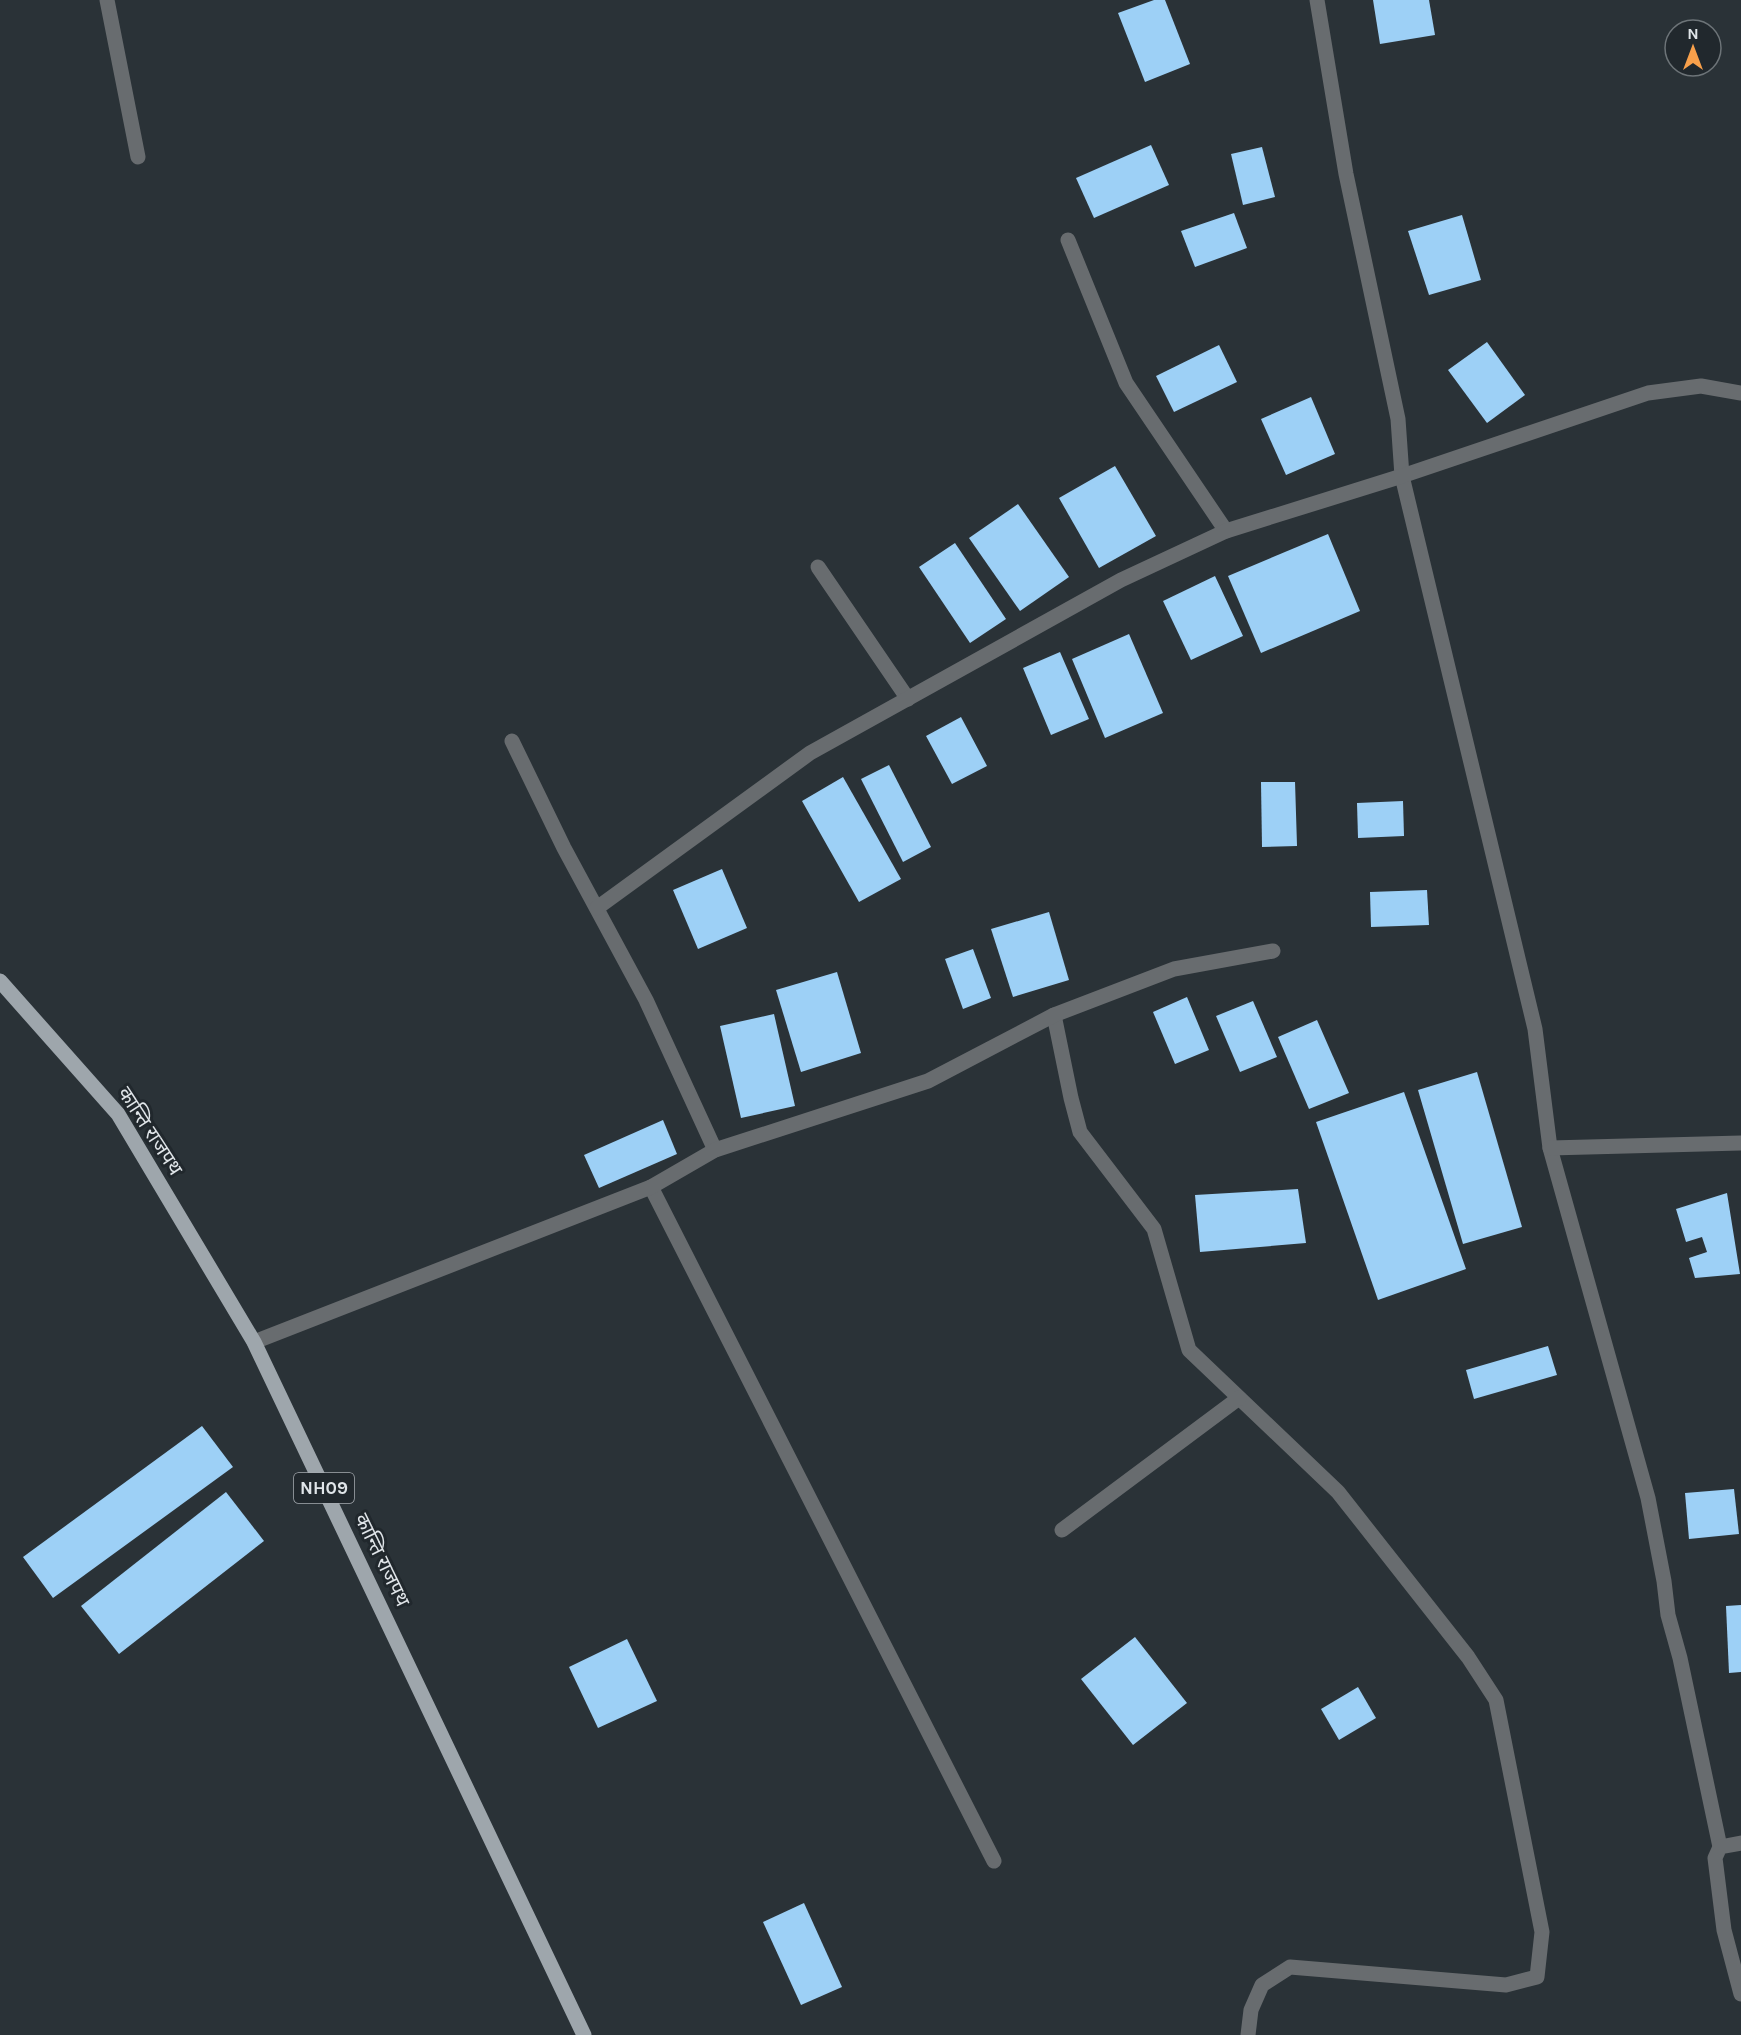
<svg xmlns="http://www.w3.org/2000/svg" width="1741" height="2035" font-family="Karla,'Noto Sans Devanagari',sans-serif">
  <style>
    .building { fill: #9dd0f6 }
    .lines { fill: none; stroke-linecap: round; stroke-linejoin: round }
    .minor { stroke: #686c6f; stroke-width: 15 }
    .major { stroke: #9ea6ac; stroke-width: 15 }
    .labels { text-anchor: middle; dominant-baseline: central; stroke-width: 6; stroke-linejoin: round; paint-order: stroke }
    .shield { fill: #21282d; stroke: #a7acb1; stroke-width: 1.5 }
    .shield-label { font-size: 18px; font-weight: bold; fill: #e0e5e9 }
    .street-label { font-size: 20px; fill: #e0e5e9; stroke: #21282d }
  </style>
  <rect width="100%" height="100%" fill="#2a3237"/>
  <!-- building -->
  <g class="building">
    <path d="M 1154,0 L 1165,0 L 1190,64 L 1145,82 L 1118,13 Z"/>
    <path d="M 1373,0 L 1429,0 L 1435,35 L 1380,44 Z"/>
    <path d="M 1151,145 L 1169,185 L 1094,218 L 1076,178 Z"/>
    <path d="M 1262,147 L 1275,197 L 1243,205 L 1231,154 Z"/>
    <path d="M 1234,213 L 1247,248 L 1195,267 L 1181,231 Z"/>
    <path d="M 1462,215 L 1481,280 L 1429,295 L 1408,231 Z"/>
    <path d="M 1487,342 L 1525,395 L 1487,423 L 1448,370 Z"/>
    <path d="M 1219,345 L 1237,382 L 1174,412 L 1156,376 Z"/>
    <path d="M 1311,397 L 1335,454 L 1286,475 L 1261,419 Z"/>
    <path d="M 1115,466 L 1156,536 L 1099,568 L 1059,498 Z"/>
    <path d="M 1018,504 L 1069,577 L 1020,611 L 969,538 Z"/>
    <path d="M 1328,534 L 1360,611 L 1261,653 L 1228,576 Z"/>
    <path d="M 955,543 L 1006,619 L 970,643 L 919,567 Z"/>
    <path d="M 1215,576 L 1243,636 L 1191,660 L 1163,601 Z"/>
    <path d="M 1129,634 L 1163,713 L 1105,738 L 1072,659 Z"/>
    <path d="M 1060,652 L 1089,719 L 1051,735 L 1023,668 Z"/>
    <path d="M 961,717 L 987,766 L 952,784 L 926,736 Z"/>
    <path d="M 889,765 L 931,847 L 903,862 L 861,779 Z"/>
    <path d="M 843,777 L 901,879 L 859,902 L 802,801 Z"/>
    <path d="M 1261,782 L 1295,782 L 1297,846 L 1262,847 Z"/>
    <path d="M 1403,801 L 1404,836 L 1358,838 L 1357,803 Z"/>
    <path d="M 722,869 L 747,928 L 698,949 L 673,890 Z"/>
    <path d="M 1427,890 L 1429,925 L 1371,927 L 1370,892 Z"/>
    <path d="M 1049,912 L 1069,980 L 1013,997 L 991,929 Z"/>
    <path d="M 973,949 L 991,998 L 963,1009 L 945,959 Z"/>
    <path d="M 837,972 L 861,1053 L 801,1072 L 776,990 Z"/>
    <path d="M 1187,997 L 1209,1050 L 1175,1064 L 1153,1012 Z"/>
    <path d="M 1253,1001 L 1277,1057 L 1240,1072 L 1216,1016 Z"/>
    <path d="M 774,1014 L 795,1106 L 741,1118 L 720,1026 Z"/>
    <path d="M 1317,1020 L 1349,1093 L 1309,1109 L 1278,1037 Z"/>
    <path d="M 1477,1072 L 1522,1227 L 1463,1244 L 1418,1090 Z"/>
    <path d="M 1404,1092 L 1466,1269 L 1378,1300 L 1316,1122 Z"/>
    <path d="M 663,1120 L 677,1154 L 599,1188 L 584,1155 Z"/>
    <path d="M 1298,1189 L 1306,1243 L 1200,1252 L 1195,1195 Z"/>
    <path d="M 1727,1193 L 1740,1274 L 1695,1278 L 1689,1258 L 1707,1252 L 1702,1237 L 1686,1242 L 1676,1209 Z"/>
    <path d="M 1548,1346 L 1557,1375 L 1474,1399 L 1466,1370 Z"/>
    <path d="M 202,1426 L 233,1467 L 53,1598 L 23,1557 Z"/>
    <path d="M 1734,1489 L 1739,1534 L 1689,1539 L 1685,1493 Z"/>
    <path d="M 226,1492 L 264,1541 L 119,1654 L 81,1606 Z"/>
    <path d="M 1741,1605 L 1741,1672 L 1729,1673 L 1726,1606 Z"/>
    <path d="M 1135,1637 L 1187,1703 L 1133,1745 L 1081,1679 Z"/>
    <path d="M 627,1639 L 657,1701 L 598,1728 L 569,1667 Z"/>
    <path d="M 1358,1687 L 1376,1718 L 1339,1740 L 1321,1709 Z"/>
    <path d="M 804,1903 L 842,1987 L 801,2005 L 763,1922 Z"/>
  </g>
  <g class="lines">
    <!-- minor -->
    <g class="minor">
      <path d="M 107,0 L 138,157"/>
      <path d="M 1317,0 L 1346,174 L 1398,419 L 1402,476 L 1535,1029 L 1550,1148 L 1648,1498 L 1664,1581 L 1668,1615 L 1680,1658 L 1720,1847"/>
      <path d="M 1068,240 L 1126,383 L 1226,531"/>
      <path d="M 818,567 L 908,699"/>
      <path d="M 512,741 L 564,848 L 646,1000 L 715,1150"/>
      <path d="M 597,908 L 810,753 L 1121,580 L 1226,531 L 1402,476 L 1648,393 L 1701,386 L 1741,393"/>
      <path d="M 1054,1015 L 1071,1098 L 1080,1132 L 1154,1229 L 1189,1350 L 1338,1492 L 1468,1657 L 1496,1700 L 1542,1932 L 1537,1977 L 1506,1985 L 1290,1967 L 1262,1985 L 1251,2010 L 1248,2035"/>
      <path d="M 1550,1148 L 1741,1143"/>
      <path d="M 651,1187 L 994,1861"/>
      <path d="M 254,1342 L 651,1187 L 715,1150 L 928,1081 L 1054,1015 L 1174,969 L 1273,951"/>
      <path d="M 1062,1530 L 1239,1398"/>
      <path d="M 1741,1843 L 1720,1847 L 1715,1858 L 1724,1930 L 1741,1994"/>
    </g>
    <!-- major -->
    <path class="major" d="M 0,981 L 118,1114 L 254,1342 L 584,2035"/>
  </g>
  <g class="labels">
    <!-- shield labels -->
    <rect class="shield" x="294" y="1473" width="60" height="30" rx="4.5"/>
    <g class="shield-label">
      <text x="324" y="1488">NH09</text>
    </g>
    <!-- street labels -->
    <g class="street-label">
      <text transform="translate(150 1131) rotate(57)">कान्ति राजपथ</text>
      <text transform="translate(382 1560) rotate(64)">कान्ति राजपथ</text>
    </g>
  </g>
  <!-- north arrow -->
  <g transform="translate(1693 48)"><circle r="28" fill="#21282d" stroke="#6d7478" stroke-width="1.5"/>
  <path d="M0-4.5L10 22L0 15L-10 22Z" fill="#f8a04b"/>
  <text y="-9" font-size="16" font-weight="bold" text-anchor="middle" fill="#e0e5e9">N</text>
  </g>
</svg>
